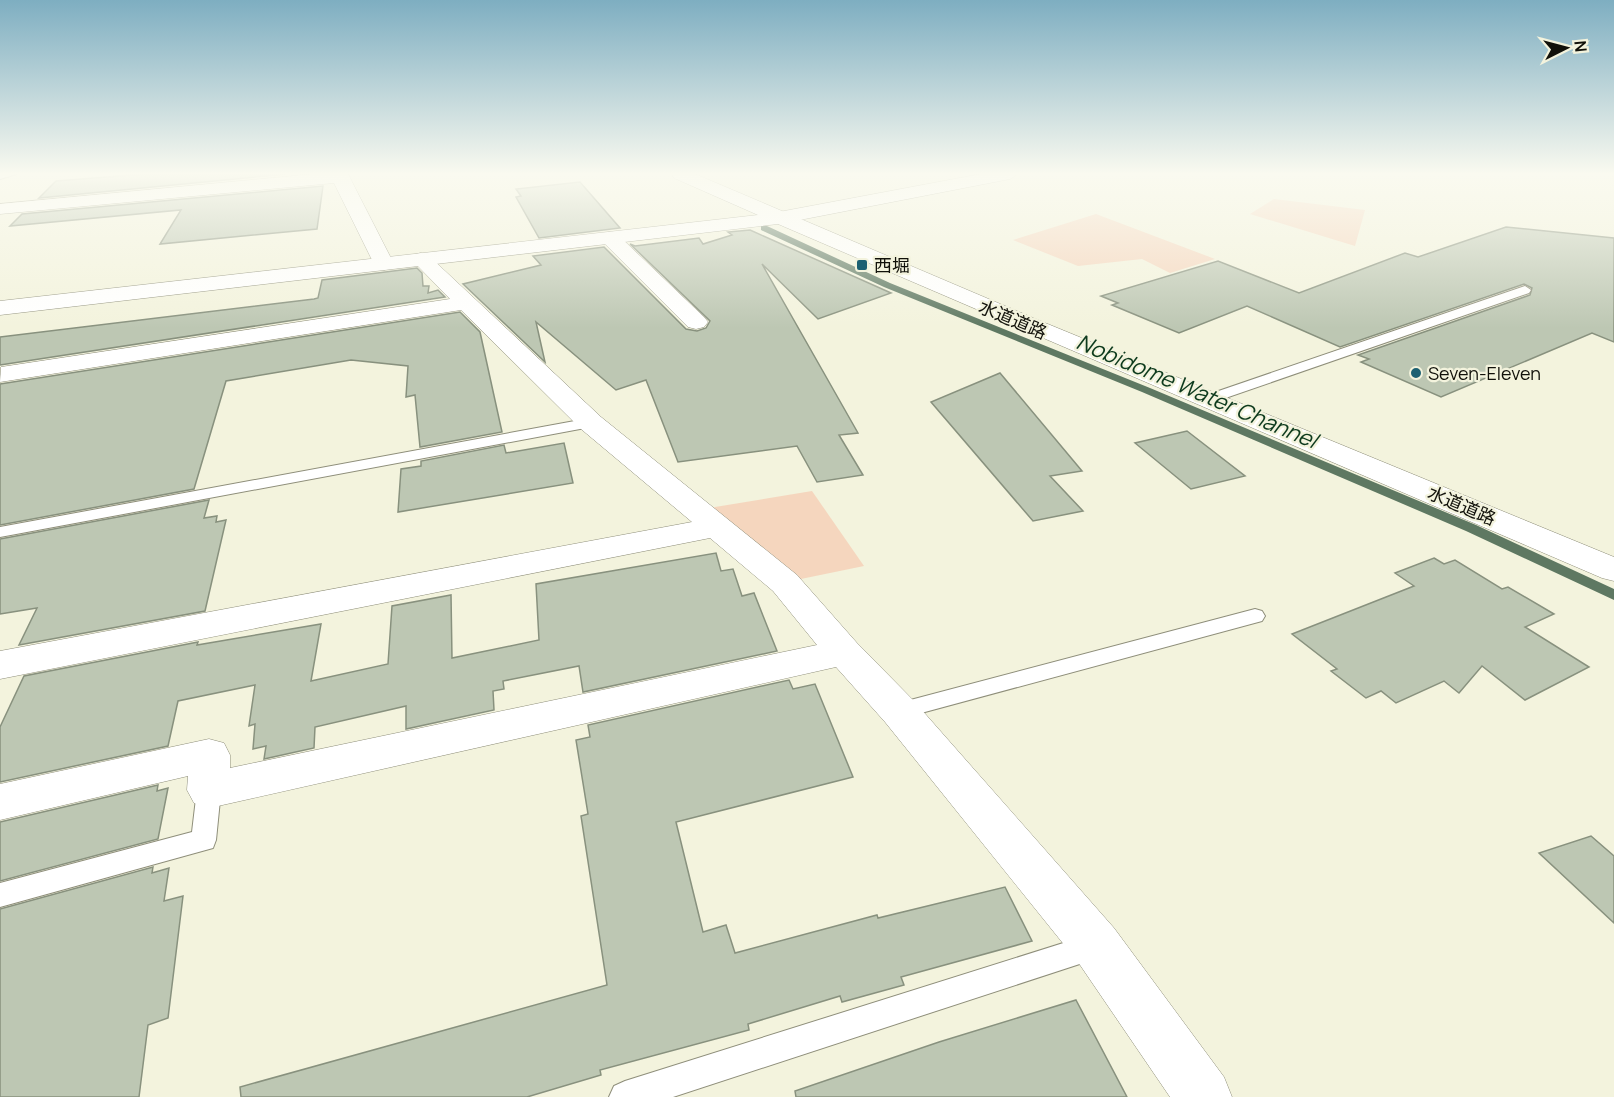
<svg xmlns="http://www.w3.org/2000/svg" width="1614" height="1097" font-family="Manrope,'Noto Sans JP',sans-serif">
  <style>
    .green { fill: #f5d6be }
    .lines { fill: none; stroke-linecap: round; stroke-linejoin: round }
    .stream { fill: #5e7862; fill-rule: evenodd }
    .building { fill: #bdc7b3; stroke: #88917e; stroke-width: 1.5 }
    .lane-casing { stroke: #8e8e7a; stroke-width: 2 }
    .street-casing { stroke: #8e8e7a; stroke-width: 1 }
    .secondary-casing { stroke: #8e8e7a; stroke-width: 1 }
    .lane { fill: #fff; fill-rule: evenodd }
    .street { fill: #fff; fill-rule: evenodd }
    .secondary { fill: #fff; fill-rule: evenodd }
    .poi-dot { fill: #1c6072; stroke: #f3f3dd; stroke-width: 2 }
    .labels { text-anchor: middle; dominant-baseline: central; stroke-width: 4.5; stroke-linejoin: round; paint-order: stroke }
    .far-poi-label { font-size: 18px; fill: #11110a; stroke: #f3f3dd; text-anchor: start }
    .far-street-label { font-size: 18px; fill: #11110a; stroke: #f3f3dd }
    .water-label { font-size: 22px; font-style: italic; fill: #0d3a1d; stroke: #f3f3dd }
  </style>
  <rect width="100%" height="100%" fill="#f3f3dd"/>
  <!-- green -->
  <g class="green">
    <path d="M 1274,199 L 1365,210 L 1355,246 L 1250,214 Z"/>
    <path d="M 1096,214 L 1215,259 L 1170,273 L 1142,259 L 1078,266 L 1013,240 Z"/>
    <path d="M 812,491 L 864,566 L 796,580 L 709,508 Z"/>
  </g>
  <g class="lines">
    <!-- stream -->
    <path class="stream" d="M 761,226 L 767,226 L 890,283 L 1150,388 L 1476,525 L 1614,589 L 1614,600 L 1466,531 L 1142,392 L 884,287 L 761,230 Z"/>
  </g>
  <!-- building -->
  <g class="building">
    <path d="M 144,174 L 286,174 L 39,198 L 56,181 Z"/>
    <path d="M 580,182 L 620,228 L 539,238 L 516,197 L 521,196 L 516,189 Z"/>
    <path d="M 323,186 L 317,229 L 160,244 L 181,210 L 10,226 L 22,214 Z"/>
    <path d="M 1506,227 L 1614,238 L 1614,342 L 1592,333 L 1441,397 L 1361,362 L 1369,359 L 1358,355 L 1530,295 L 1532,288 L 1524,284 L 1340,347 L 1247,306 L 1179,333 L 1112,305 L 1118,303 L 1101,296 L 1218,261 L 1299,293 L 1405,253 L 1418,257 Z"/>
    <path d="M 750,230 L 891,293 L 818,319 L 762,264 L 858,433 L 839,435 L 863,475 L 817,482 L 797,446 L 678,462 L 646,380 L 616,390 L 536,322 L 545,362 L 463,284 L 541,265 L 533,256 L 604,247 L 686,329 L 697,331 L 706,328 L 710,321 L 630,244 L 635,246 L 699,238 L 703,244 L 732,235 L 728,232 Z"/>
    <path d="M 417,268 L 422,273 L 423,286 L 429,286 L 428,293 L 438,290 L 445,297 L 0,365 L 0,337 L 314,299 L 318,298 L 322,280 Z"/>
    <path d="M 460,312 L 480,332 L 502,432 L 420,447 L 415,395 L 406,397 L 408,366 L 351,360 L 226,381 L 194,489 L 0,525 L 0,384 Z"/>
    <path d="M 1000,373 L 1082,471 L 1050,476 L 1083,511 L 1033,521 L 931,402 Z"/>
    <path d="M 1187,431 L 1245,476 L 1191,489 L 1135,443 Z"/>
    <path d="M 564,443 L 573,483 L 398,512 L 401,469 L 421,466 L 421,461 L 504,445 L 506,453 Z"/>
    <path d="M 209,500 L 204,518 L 217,516 L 216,522 L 226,520 L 205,611 L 19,645 L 37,608 L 0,614 L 0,539 Z"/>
    <path d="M 716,553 L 721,571 L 733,569 L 742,596 L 754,593 L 777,651 L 583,692 L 579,666 L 503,681 L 504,689 L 493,691 L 494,710 L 406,729 L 406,706 L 315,727 L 314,748 L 264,759 L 266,746 L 253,749 L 255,724 L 249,726 L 255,685 L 178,701 L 168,746 L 0,782 L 0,727 L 24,676 L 198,642 L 197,645 L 321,624 L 311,681 L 388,664 L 392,606 L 451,595 L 452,658 L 539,640 L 536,584 Z"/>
    <path d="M 1434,558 L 1444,564 L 1455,560 L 1502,589 L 1508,587 L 1554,614 L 1525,627 L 1589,667 L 1525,700 L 1482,666 L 1459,693 L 1444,681 L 1396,703 L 1381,691 L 1366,698 L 1331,671 L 1337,669 L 1292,634 L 1414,586 L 1395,573 Z"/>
    <path d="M 789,680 L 793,689 L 815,684 L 853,777 L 676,822 L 703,932 L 726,925 L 735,953 L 877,915 L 878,918 L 1005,887 L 1032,941 L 901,977 L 904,985 L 842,1002 L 840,996 L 748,1024 L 749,1030 L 600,1070 L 601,1075 L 527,1097 L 241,1097 L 240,1087 L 607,985 L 581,816 L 588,814 L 576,740 L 590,737 L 588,725 Z"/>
    <path d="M 158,785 L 157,791 L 168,788 L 158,839 L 0,881 L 0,822 Z"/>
    <path d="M 1591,836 L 1614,856 L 1614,923 L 1539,853 Z"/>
    <path d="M 153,867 L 152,873 L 169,868 L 164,901 L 183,896 L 168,1018 L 148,1025 L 139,1097 L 0,1097 L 0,909 Z"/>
    <path d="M 1076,1000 L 1127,1097 L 796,1097 L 795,1091 L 939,1042 Z"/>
  </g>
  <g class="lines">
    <!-- lane casing -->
    <g class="lane-casing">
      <g id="lane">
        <path d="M 0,174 L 17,174 L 0,179 Z"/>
        <path d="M 1525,286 L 1531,290 L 1529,293 L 1211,403 L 1201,403 L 1199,400 L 1201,397 Z"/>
        <path d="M 591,418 L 596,420 L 599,423 L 596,426 L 0,537 L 0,527 Z"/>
        <path d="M 1255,609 L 1262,611 L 1265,616 L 1262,621 L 899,719 L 891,717 L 888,711 L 891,705 L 899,703 Z"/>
        <path d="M 209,780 L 217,783 L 221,790 L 216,840 L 213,848 L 0,907 L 0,883 L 192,832 L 197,790 L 201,783 Z"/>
        <path d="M 1095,933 L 1105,937 L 1109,946 L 1105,955 L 1095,959 L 673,1097 L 609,1097 L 614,1086 L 625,1081 Z"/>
      </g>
    </g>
    <!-- street casing -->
    <g class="street-casing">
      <g id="street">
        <path d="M 314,174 L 348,174 L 394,264 L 391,268 L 384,270 L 377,268 L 374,264 L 334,183 L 0,214 L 0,204 Z"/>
        <path d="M 981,174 L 1018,174 L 1010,179 L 779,224 L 772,222 L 770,218 L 772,214 L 779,212 Z"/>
        <path d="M 610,232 L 617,234 L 704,317 L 708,322 L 704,327 L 696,329 L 688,327 L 603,242 L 600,238 L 603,234 Z"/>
        <path d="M 421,253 L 428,255 L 601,417 L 797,575 L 857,643 L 913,700 L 1114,928 L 1224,1077 L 1232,1097 L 1170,1097 L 1078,962 L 885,722 L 836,667 L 209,808 L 194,803 L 187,790 L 188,776 L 0,820 L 0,784 L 209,739 L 224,743 L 230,755 L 230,768 L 817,645 L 773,591 L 710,538 L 0,679 L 0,651 L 692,522 L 581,429 L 461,310 L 0,382 L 1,367 L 450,299 L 411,259 L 414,255 Z"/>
      </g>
    </g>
    <!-- secondary casing -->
    <g class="secondary-casing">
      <path id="secondary" d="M 672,174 L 695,174 L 1038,320 L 1614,557 L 1614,581 L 1602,578 L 778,224 L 0,315 L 0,301 L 758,215 L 674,178 Z"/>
    </g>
    <!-- lane -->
    <use href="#lane" class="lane"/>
    <!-- street -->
    <use href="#street" class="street"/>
    <!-- secondary -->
    <use href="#secondary" class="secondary"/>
  </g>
  <!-- sky -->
  <linearGradient id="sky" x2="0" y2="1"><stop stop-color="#7eaec1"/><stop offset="0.53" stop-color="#fafaf0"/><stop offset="1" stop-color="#fafaf0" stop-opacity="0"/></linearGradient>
  <rect width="1614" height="328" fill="url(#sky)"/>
  <!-- markers -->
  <g class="poi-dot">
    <rect x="856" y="259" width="12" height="12" rx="3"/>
    <circle cx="1416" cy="373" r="6"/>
  </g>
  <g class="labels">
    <!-- far-poi labels -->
    <g class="far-poi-label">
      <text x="874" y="265">西堀</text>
      <text x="1428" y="373">Seven-Eleven</text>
    </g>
    <!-- far-street labels -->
    <g class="far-street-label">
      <text transform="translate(1013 319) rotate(23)">水道道路</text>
      <text transform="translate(1462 505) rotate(23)">水道道路</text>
    </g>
    <!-- water labels -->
    <g class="water-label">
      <text transform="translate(1197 391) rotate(23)">Nobidome Water Channel</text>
    </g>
  </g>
  <!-- north arrow -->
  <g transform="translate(1566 48) rotate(84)" stroke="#f3f3dd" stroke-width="4.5" paint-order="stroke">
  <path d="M0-4.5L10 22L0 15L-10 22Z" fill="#11110a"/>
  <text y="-9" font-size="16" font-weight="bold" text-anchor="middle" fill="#11110a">N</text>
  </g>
</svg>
